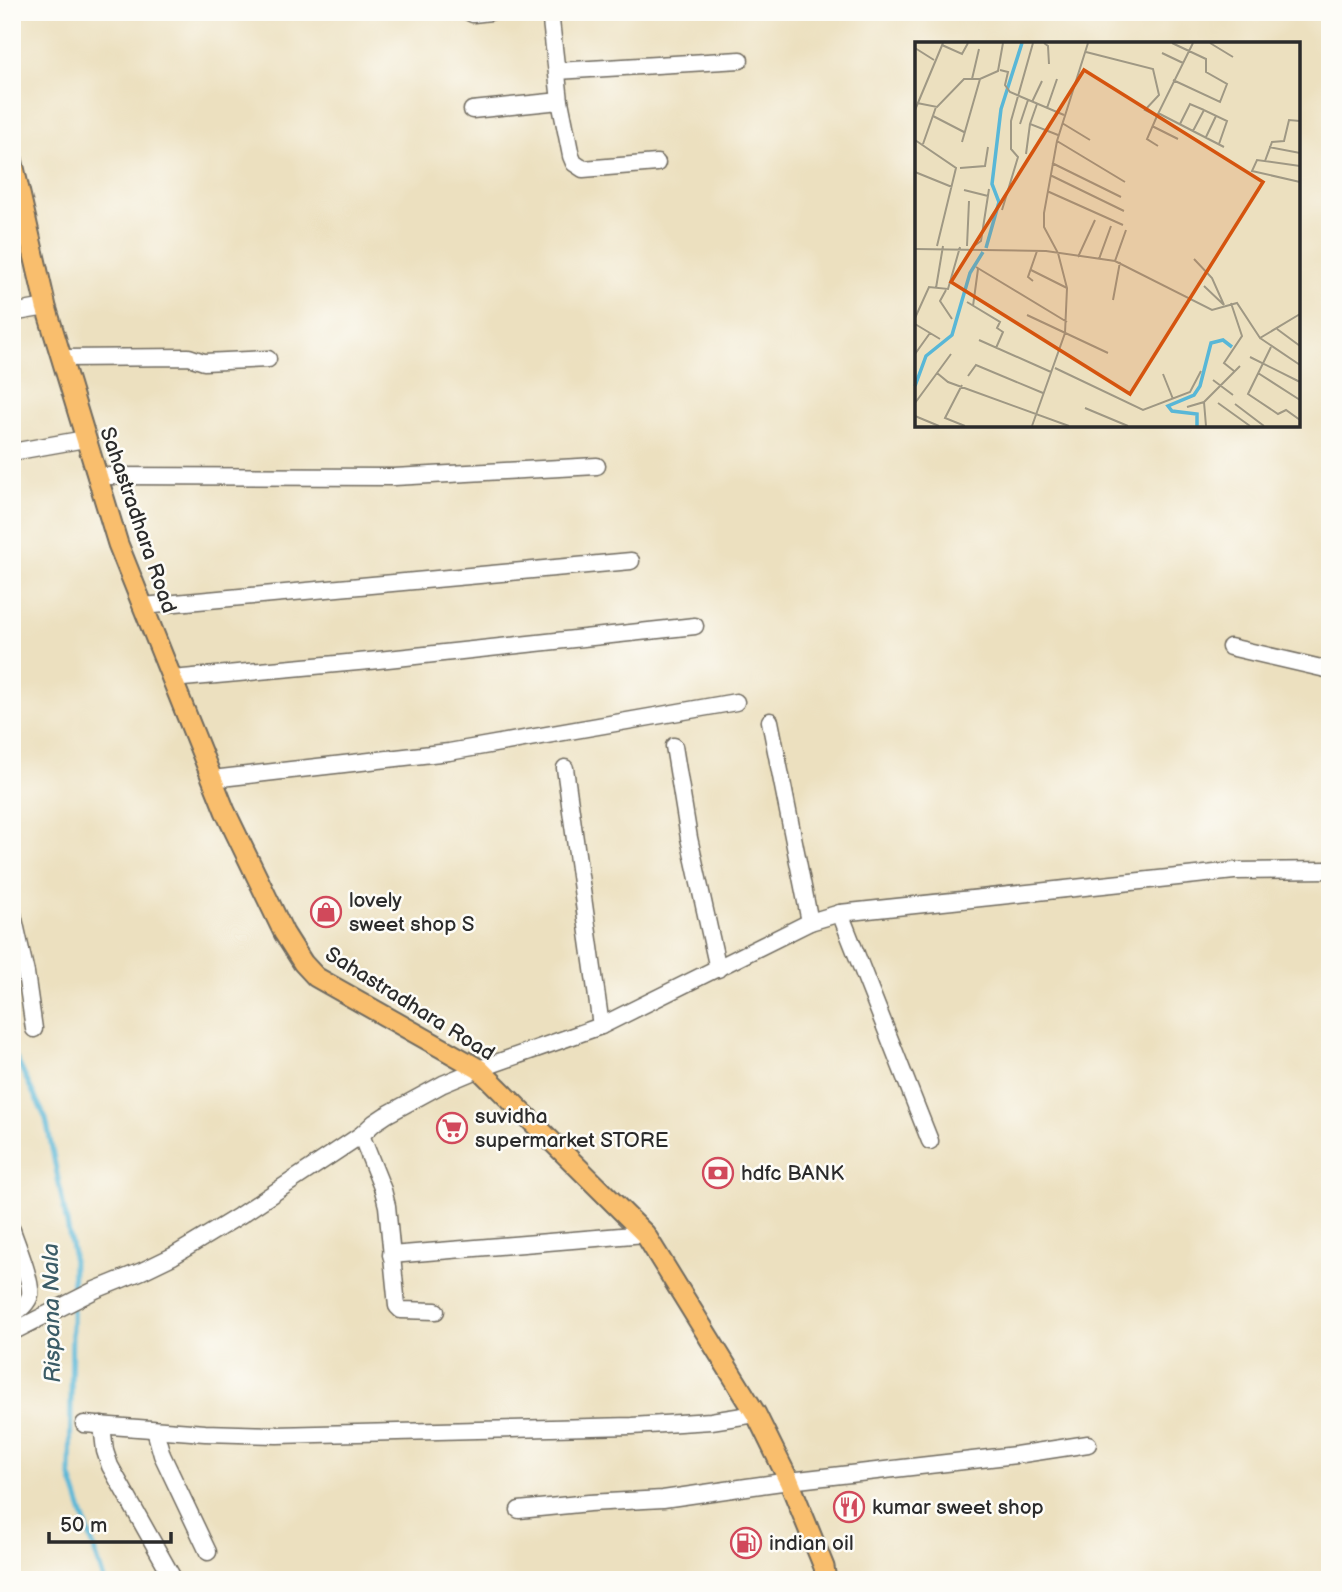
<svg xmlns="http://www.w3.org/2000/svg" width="1342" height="1592" font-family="'Balsamiq Sans',sans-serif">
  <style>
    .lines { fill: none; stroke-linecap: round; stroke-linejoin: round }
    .stream { stroke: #58b7d7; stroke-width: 5 }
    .minor-casing { stroke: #6f6a5f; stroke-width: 19 }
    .major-casing { stroke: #6f6a5f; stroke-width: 23 }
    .minor { stroke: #fff; stroke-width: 16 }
    .major { stroke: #f9be6d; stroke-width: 19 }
    .labels { text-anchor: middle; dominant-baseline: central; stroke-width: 5; stroke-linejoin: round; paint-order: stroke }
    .street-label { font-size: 21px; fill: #2b2b2b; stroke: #fdfcf7 }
    .poi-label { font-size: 21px; fill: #2b2b2b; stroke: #fdfcf7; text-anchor: start }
    .water-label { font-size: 23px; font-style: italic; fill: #3b5c67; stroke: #fdfcf7 }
    .inset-river { fill: none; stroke: #58b7d7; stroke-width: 3.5 }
    .inset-road { fill: none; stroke: #9f9884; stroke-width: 2 }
    .view { fill: #d5540f; fill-opacity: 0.15; stroke: #d5540f; stroke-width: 3.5 }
    .inset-edge { fill: none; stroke: #2b2b2b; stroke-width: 3.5 }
  </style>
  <rect width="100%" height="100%" fill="#fdfcf7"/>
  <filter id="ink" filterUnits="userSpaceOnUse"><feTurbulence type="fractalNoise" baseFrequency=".0143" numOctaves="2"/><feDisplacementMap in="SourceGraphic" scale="14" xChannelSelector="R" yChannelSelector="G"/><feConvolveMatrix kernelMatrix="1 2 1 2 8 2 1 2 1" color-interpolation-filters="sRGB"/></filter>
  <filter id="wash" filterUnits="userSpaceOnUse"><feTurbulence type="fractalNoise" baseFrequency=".00686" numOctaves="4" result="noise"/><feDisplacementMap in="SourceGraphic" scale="28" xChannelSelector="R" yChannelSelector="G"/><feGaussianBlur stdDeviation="1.57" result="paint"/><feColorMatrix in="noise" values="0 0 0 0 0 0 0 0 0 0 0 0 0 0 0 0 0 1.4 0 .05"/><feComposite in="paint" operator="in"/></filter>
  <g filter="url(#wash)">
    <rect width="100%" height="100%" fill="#ece0bf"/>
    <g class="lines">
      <!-- stream -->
      <path class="stream" d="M 12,1050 L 46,1119 L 73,1254 L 70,1474 L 104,1580"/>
    </g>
  </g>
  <g filter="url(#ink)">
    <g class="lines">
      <!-- minor casing -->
      <g class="minor-casing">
        <g id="minor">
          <path d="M 469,12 L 473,14 L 490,12"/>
          <path d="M 550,12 L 560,101 L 571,156 L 574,163 L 583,169 L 657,163"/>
          <path d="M 557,71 L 740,60"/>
          <path d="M 472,110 L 560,101"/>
          <path d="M 12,313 L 46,307"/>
          <path d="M 61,358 L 189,357 L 204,362 L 268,359"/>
          <path d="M 12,452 L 85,439"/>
          <path d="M 96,476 L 394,477 L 597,466"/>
          <path d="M 143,606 L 631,561"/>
          <path d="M 1230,647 L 1330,670"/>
          <path d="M 172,679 L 369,661 L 695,626"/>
          <path d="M 770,721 L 810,922"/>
          <path d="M 674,746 L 689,838 L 718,969"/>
          <path d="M 565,768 L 601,1026"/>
          <path d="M 212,779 L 449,752 L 736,702"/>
          <path d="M 12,910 L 26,973 L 34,1029"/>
          <path d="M 840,913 L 930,1141"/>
          <path d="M 361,1135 L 383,1190 L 387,1206 L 397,1306 L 401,1310 L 436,1311"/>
          <path d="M 12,1230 C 17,1245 32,1281 30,1295 C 28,1304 19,1310 12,1315"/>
          <path d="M 391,1255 L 645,1234"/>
          <path d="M 12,1332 L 95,1290 L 142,1271 L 173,1256 L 239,1216 L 361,1135 L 374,1123 L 386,1115 L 443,1084 L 479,1069 L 601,1026 L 810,922 L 840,913 L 1234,871 L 1330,870"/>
          <path d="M 84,1424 L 205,1433 L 277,1435 L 632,1426 L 711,1421 L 756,1414"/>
          <path d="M 102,1425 L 105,1451 L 110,1466 L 174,1580"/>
          <path d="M 155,1430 L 162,1455 L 208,1552"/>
          <path d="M 519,1510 L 589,1503 L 663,1499 L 789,1481 L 1016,1455 L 1088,1444"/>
        </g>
      </g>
      <!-- major casing -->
      <g class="major-casing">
        <path id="major" d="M 12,159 L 46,307 L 118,544 L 225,811 L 284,933 L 303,963 L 316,977 L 479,1069 L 645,1234 L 756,1414 L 789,1481 L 824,1567 L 826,1580"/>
      </g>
      <!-- minor -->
      <use href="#minor" class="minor"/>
      <!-- major -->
      <use href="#major" class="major"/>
    </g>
  </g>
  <!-- icons -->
  <defs>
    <g id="shop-ring" transform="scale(1.575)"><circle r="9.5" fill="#fdfcf7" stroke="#d1495b" stroke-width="1.5"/><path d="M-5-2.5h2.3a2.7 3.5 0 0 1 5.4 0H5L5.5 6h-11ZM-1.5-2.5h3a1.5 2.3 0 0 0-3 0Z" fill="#d1495b"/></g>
    <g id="supermarket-ring" transform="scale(1.575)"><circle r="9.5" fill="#fdfcf7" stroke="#d1495b" stroke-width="1.5"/><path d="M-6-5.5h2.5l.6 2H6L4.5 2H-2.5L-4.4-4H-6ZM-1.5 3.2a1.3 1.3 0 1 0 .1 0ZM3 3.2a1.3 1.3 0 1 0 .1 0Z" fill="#d1495b"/></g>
    <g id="bank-ring" transform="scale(1.575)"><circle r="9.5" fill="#fdfcf7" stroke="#d1495b" stroke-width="1.5"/><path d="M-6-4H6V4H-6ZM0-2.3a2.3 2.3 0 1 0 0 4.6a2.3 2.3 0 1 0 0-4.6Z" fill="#d1495b"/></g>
    <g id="restaurant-ring" transform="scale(1.575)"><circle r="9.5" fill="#fdfcf7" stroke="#d1495b" stroke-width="1.5"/><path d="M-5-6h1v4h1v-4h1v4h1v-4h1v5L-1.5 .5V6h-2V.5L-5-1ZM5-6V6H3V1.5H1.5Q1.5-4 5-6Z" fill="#d1495b"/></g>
    <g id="fuel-ring" transform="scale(1.575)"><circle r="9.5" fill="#fdfcf7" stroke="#d1495b" stroke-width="1.5"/><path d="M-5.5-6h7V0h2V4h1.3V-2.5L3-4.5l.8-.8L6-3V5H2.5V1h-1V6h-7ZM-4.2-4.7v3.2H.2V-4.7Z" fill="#d1495b"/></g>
  </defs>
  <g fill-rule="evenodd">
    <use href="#shop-ring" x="326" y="912"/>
    <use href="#supermarket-ring" x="452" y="1128"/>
    <use href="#bank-ring" x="718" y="1173"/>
    <use href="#restaurant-ring" x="849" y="1507"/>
    <use href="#fuel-ring" x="746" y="1543"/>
  </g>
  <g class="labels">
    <!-- street labels -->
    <g class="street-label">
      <text transform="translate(138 520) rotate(71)">Sahastradhara Road</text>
      <text transform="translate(410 1004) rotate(32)">Sahastradhara Road</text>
    </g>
    <!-- poi labels -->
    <g class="poi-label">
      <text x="349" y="900">lovely<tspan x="349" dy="24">sweet shop S</tspan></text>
      <text x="475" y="1116">suvidha<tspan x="475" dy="24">supermarket STORE</tspan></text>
      <text x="741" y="1173">hdfc BANK</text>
      <text x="872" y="1507">kumar sweet shop</text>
      <text x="769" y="1543">indian oil</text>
    </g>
    <!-- water labels -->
    <g class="water-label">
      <text transform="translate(52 1313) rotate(-91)">Rispana Nala</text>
    </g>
  </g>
  <!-- overview -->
  <g transform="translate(915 42)">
    <rect width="385" height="385" fill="#ece0bf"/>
    <path class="inset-river" d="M 71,206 L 84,160 L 77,142 L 86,67 L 107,1M 0,344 L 11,314 L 37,293 L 55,231 L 68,210M 282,384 L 282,372 L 257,369 L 253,364 L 279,353 L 285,344 L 296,301 L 308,298 L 317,305"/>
    <path class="inset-road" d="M 129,1 L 133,4 L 134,22M 257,1 L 291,17 L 291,30 L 312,42 L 305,60 L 258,38M 295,1 L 318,15M 27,3 L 47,12 L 53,1M 0,6 L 19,18M 171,10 L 238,27 L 244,53 L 230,68 L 242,74 L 278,1M 247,11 L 268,21M 85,28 L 93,30 L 90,43 L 95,50 L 149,73M 57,37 L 64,7M 117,60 L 127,39M 2,61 L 22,65 L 49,37 L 65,37 L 83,29 L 88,1M 122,62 L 115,82 L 143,93M 132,66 L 142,37M 0,68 L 28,1M 243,71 L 309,105M 18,74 L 49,90M 242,74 L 232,97 L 243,104M 147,81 L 175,98M 105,82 L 113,58M 265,82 L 275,62 L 289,68M 237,84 L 263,97M 278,89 L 289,68 L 312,79 L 304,102M 291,95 L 301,74M 0,98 L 41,126 L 22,204M 142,99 L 210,140M 47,100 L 65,37M 8,102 L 21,65M 354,105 L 385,111M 111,112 L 115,82M 350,119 L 357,100 L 369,99 L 374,78 L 385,79M 137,121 L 206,155M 385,124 L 342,118 L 337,129 L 385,140M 45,126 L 70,124 L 73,105M 0,130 L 37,145M 135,133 L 209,169M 49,148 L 73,154M 132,149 L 208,183M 87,168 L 103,115 L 96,107 L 96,79 L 118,1M 52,204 L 54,159M 59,204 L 66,199 L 74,147M 0,207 L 131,209 L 200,219 L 297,268 L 322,261 L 345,296 L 385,272M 163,215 L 180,178M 184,217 L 196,184M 279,217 L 297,236 L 309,263M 200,219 L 211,188M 61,225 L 152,280M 116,228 L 152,246M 118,239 L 113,235 L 122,209M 289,244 L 309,263M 21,246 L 28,204M 31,248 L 25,259 L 37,277M 198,258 L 205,220M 52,260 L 85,280 L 82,286 L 88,290 L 81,306M 316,261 L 327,294 L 309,321 L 319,329M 58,264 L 63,227M 112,273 L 193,311M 0,276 L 14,245 L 33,247 L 45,205M 0,282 L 25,297M 362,287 L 385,304M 345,296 L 385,323M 64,298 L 136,330M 356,305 L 333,352 L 363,372 L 371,368 L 385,378M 0,312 L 15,291M 335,315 L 385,340M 140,326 L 228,368 L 275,350 L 286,329M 22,331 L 33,340 L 154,384M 343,331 L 385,358M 248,332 L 258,357M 53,334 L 61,323 L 128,351M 298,338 L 318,353M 47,343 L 30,376 L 50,384M 289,360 L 291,384M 0,361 L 36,312M 303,361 L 335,384M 320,362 L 349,384M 272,365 L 289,360 L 325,324M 170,366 L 213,384M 0,374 L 24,384M 117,384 L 150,291 L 152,246 L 143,211 L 129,185 L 129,171 L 142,99 L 173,1"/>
    <path class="view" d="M 169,28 L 348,140 L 215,352 L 36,240 Z"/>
    <rect width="385" height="385" class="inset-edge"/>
  </g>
  <!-- margin -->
  <rect width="1342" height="1592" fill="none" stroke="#fdfcf7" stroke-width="42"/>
  <!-- scale -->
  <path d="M49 1532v10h122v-10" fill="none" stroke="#2b2b2b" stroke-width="3.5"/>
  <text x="60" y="1532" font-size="21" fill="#2b2b2b" stroke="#fdfcf7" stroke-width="5" paint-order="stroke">50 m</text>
</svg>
